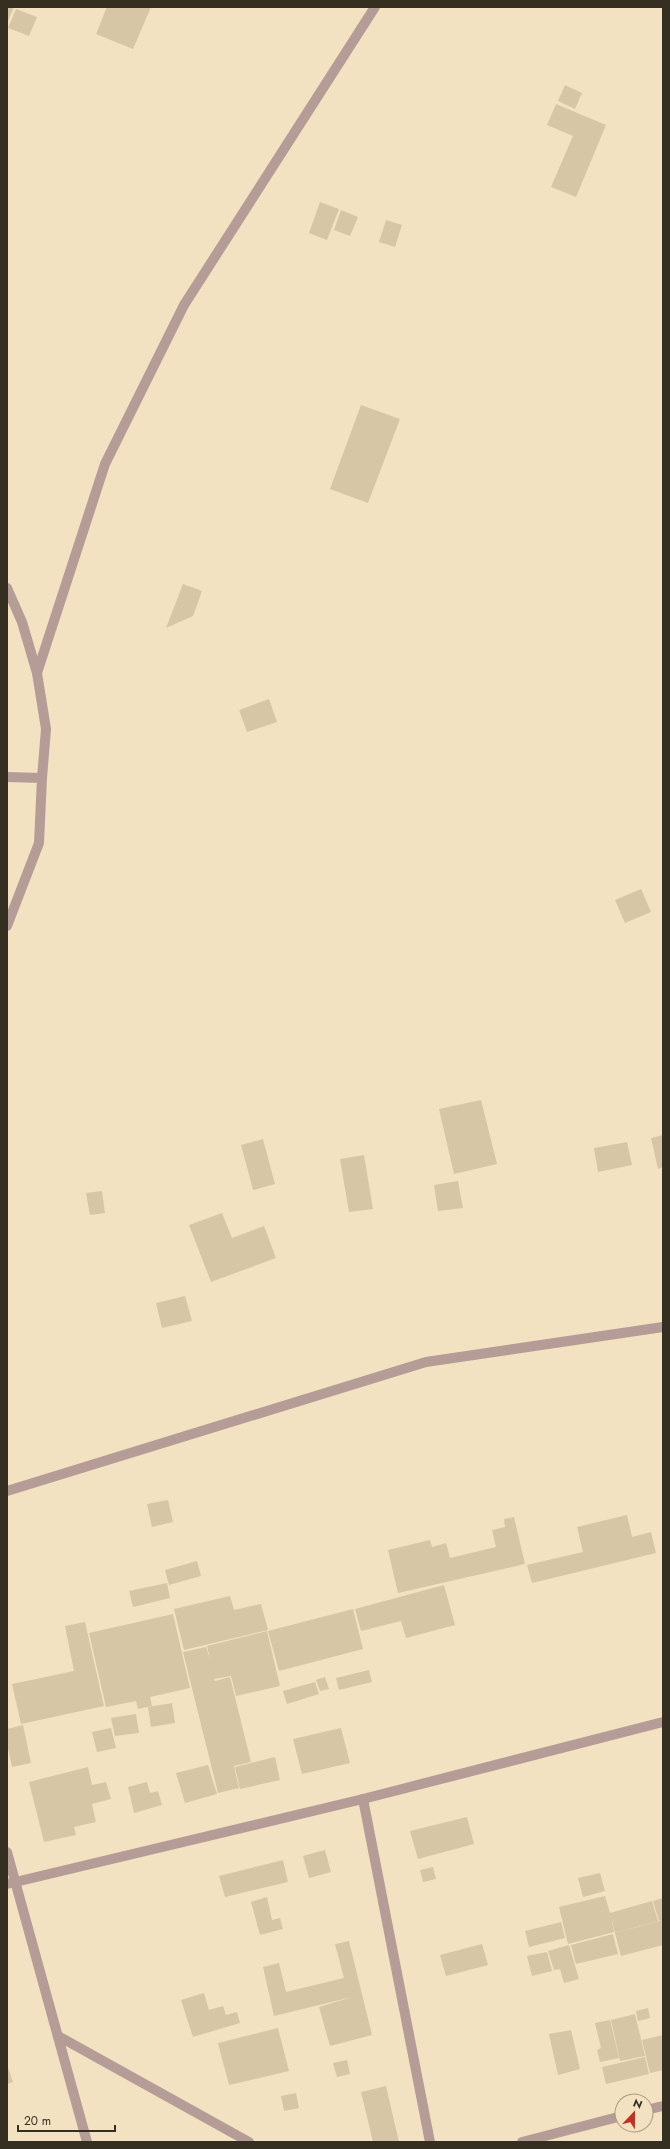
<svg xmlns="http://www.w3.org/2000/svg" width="670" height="2149" font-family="Jost,sans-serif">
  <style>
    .building { fill: #d6c6a6 }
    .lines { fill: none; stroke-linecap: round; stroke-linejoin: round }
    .minor { stroke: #b59c96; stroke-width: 10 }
  </style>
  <rect width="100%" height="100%" fill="#f2e2c1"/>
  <!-- building -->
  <g class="building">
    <path d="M 7,7 L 14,7 L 8,21 L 7,21 Z"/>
    <path d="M 107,7 L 151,7 L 133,49 L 96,34 Z"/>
    <path d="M 16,9 L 37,17 L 29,36 L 8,28 Z"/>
    <path d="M 565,85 L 582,93 L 575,109 L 558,101 Z"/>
    <path d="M 556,104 L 606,125 L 576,197 L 551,187 L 573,136 L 547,125 Z"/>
    <path d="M 320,202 L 339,209 L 327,240 L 309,233 Z"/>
    <path d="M 341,210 L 358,217 L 350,236 L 334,230 Z"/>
    <path d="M 386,220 L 402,225 L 395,247 L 379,242 Z"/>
    <path d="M 361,405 L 400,419 L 368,503 L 330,489 Z"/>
    <path d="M 183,584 L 202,591 L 193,616 L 166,628 Z"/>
    <path d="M 269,699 L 277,722 L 247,732 L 239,710 Z"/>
    <path d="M 641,889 L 651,912 L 625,923 L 615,900 Z"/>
    <path d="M 481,1100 L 497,1164 L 454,1174 L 439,1109 Z"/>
    <path d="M 663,1135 L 663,1167 L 658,1169 L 651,1138 Z"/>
    <path d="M 263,1139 L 275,1184 L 253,1190 L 241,1145 Z"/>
    <path d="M 627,1142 L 632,1165 L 598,1172 L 594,1148 Z"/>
    <path d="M 364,1155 L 373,1209 L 349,1212 L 340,1159 Z"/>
    <path d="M 458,1181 L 463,1208 L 438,1211 L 434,1185 Z"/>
    <path d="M 102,1191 L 105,1213 L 90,1215 L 86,1193 Z"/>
    <path d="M 222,1213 L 232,1238 L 264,1226 L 276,1258 L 211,1282 L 189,1225 Z"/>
    <path d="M 185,1296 L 192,1321 L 162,1328 L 156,1303 Z"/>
    <path d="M 168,1500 L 173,1522 L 152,1527 L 147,1504 Z"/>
    <path d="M 627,1515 L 632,1537 L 651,1532 L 656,1553 L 532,1583 L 527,1565 L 583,1552 L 577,1527 Z"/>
    <path d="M 514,1517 L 525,1564 L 398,1593 L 388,1550 L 430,1540 L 432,1547 L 446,1543 L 450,1558 L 496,1547 L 492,1530 L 505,1527 L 504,1519 Z"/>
    <path d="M 197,1561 L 201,1576 L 169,1585 L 165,1570 Z"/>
    <path d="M 167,1583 L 170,1598 L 133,1607 L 129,1591 Z"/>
    <path d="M 444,1585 L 455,1625 L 406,1638 L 401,1621 L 361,1631 L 355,1609 Z"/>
    <path d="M 230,1596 L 234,1610 L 261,1604 L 268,1630 L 184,1650 L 174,1609 Z"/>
    <path d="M 353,1609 L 363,1649 L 279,1671 L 268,1631 Z"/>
    <path d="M 173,1614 L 190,1688 L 150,1697 L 152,1706 L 138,1709 L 136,1701 L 106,1707 L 89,1633 Z"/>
    <path d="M 85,1622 L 104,1706 L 21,1724 L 12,1684 L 74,1671 L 65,1626 Z"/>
    <path d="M 267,1631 L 280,1686 L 236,1696 L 231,1676 L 214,1679 L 215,1681 L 230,1677 L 251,1762 L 234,1766 L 239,1788 L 218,1793 L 183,1652 L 206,1647 L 210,1659 L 207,1646 Z"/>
    <path d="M 369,1670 L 372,1682 L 339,1690 L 336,1678 Z"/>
    <path d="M 325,1677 L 329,1689 L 320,1691 L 316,1680 Z"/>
    <path d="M 315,1682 L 319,1694 L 287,1704 L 283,1691 Z"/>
    <path d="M 172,1703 L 175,1723 L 151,1727 L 148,1707 Z"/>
    <path d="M 136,1714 L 139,1733 L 115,1736 L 111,1718 Z"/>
    <path d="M 23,1725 L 31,1763 L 12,1767 L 7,1743 L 7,1729 Z"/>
    <path d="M 111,1728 L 116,1748 L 97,1752 L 92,1732 Z"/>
    <path d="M 341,1728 L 350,1763 L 302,1774 L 293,1739 Z"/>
    <path d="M 275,1757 L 280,1780 L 240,1789 L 235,1767 Z"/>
    <path d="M 208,1765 L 217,1794 L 185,1803 L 176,1773 Z"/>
    <path d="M 88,1767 L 92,1785 L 106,1782 L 111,1799 L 92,1804 L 96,1822 L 74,1827 L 76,1835 L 44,1842 L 29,1782 Z"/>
    <path d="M 147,1782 L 150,1793 L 158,1791 L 162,1805 L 134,1813 L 128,1787 Z"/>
    <path d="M 467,1817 L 474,1844 L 418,1859 L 410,1831 Z"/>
    <path d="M 325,1850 L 331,1872 L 309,1878 L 303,1856 Z"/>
    <path d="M 283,1860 L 288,1882 L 225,1897 L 219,1876 Z"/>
    <path d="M 433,1867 L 436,1879 L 423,1882 L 420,1870 Z"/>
    <path d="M 600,1873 L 605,1891 L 583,1897 L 578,1878 Z"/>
    <path d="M 605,1896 L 610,1913 L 652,1901 L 658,1921 L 615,1933 L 611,1917 L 614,1932 L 568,1944 L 559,1907 Z"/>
    <path d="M 267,1897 L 272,1920 L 280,1918 L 283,1929 L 260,1935 L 251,1902 Z"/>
    <path d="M 663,1898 L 663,1920 L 659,1921 L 653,1901 Z"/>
    <path d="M 663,1920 L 663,1945 L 621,1956 L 615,1933 Z"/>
    <path d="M 561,1922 L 565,1938 L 529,1947 L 525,1931 Z"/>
    <path d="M 613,1934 L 618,1954 L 576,1964 L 571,1945 Z"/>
    <path d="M 349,1941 L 372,2035 L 330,2046 L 319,2007 L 352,1997 L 274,2016 L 263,1967 L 279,1963 L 286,1992 L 344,1978 L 335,1944 Z"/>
    <path d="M 482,1944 L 488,1965 L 446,1976 L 440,1955 Z"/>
    <path d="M 569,1945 L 579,1979 L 564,1983 L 560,1969 L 554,1970 L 548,1951 Z"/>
    <path d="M 547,1952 L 552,1971 L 532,1976 L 527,1956 Z"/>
    <path d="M 204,1993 L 209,2010 L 223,2006 L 226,2015 L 237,2012 L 240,2023 L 193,2037 L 181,2000 Z"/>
    <path d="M 648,2008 L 650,2018 L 638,2021 L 636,2011 Z"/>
    <path d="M 635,2014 L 645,2056 L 620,2061 L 611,2020 Z"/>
    <path d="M 610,2020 L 619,2058 L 600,2062 L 597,2050 L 601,2048 L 595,2023 Z"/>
    <path d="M 278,2028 L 289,2071 L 229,2085 L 218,2043 Z"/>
    <path d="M 571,2030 L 580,2069 L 558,2075 L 549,2034 Z"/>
    <path d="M 663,2035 L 663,2070 L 650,2073 L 642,2040 Z"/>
    <path d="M 645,2057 L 649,2074 L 606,2084 L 602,2067 Z"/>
    <path d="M 347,2060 L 350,2074 L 337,2077 L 333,2063 Z"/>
    <path d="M 7,2065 L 13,2082 L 7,2084 Z"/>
    <path d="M 386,2086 L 399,2142 L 373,2142 L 361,2092 Z"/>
    <path d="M 296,2093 L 299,2108 L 284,2111 L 281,2096 Z"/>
  </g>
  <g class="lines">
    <!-- minor -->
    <g class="minor">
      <path d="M 7,588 L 22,622 L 37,673 L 46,729 L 42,778"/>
      <path d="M 37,673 L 105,464 L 184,305 L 375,7"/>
      <path d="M 7,777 L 42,778 L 39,843 L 7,926"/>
      <path d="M 7,1491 L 426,1362 L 663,1327"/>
      <path d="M 363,1799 L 430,2142"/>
      <path d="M 7,1852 L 87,2142"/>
      <path d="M 7,1884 L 363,1799 L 663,1722"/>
      <path d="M 58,2036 L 249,2142"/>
      <path d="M 646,2110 L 663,2106"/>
      <path d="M 522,2142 L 622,2116"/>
    </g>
  </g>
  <!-- border -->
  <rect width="670" height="2149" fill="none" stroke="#352f22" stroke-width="16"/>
  <!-- north arrow -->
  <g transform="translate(634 2113) rotate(22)"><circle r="19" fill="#f2e2c1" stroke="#a69a81"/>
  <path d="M0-3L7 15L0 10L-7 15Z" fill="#c03324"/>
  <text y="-6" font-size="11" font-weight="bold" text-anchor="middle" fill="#352f22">N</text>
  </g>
  <!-- scale -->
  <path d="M18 2125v6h97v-6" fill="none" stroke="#352f22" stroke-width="2"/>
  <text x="24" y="2125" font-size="12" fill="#352f22" stroke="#f2e2c1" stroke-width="3" paint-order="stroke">20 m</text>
</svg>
